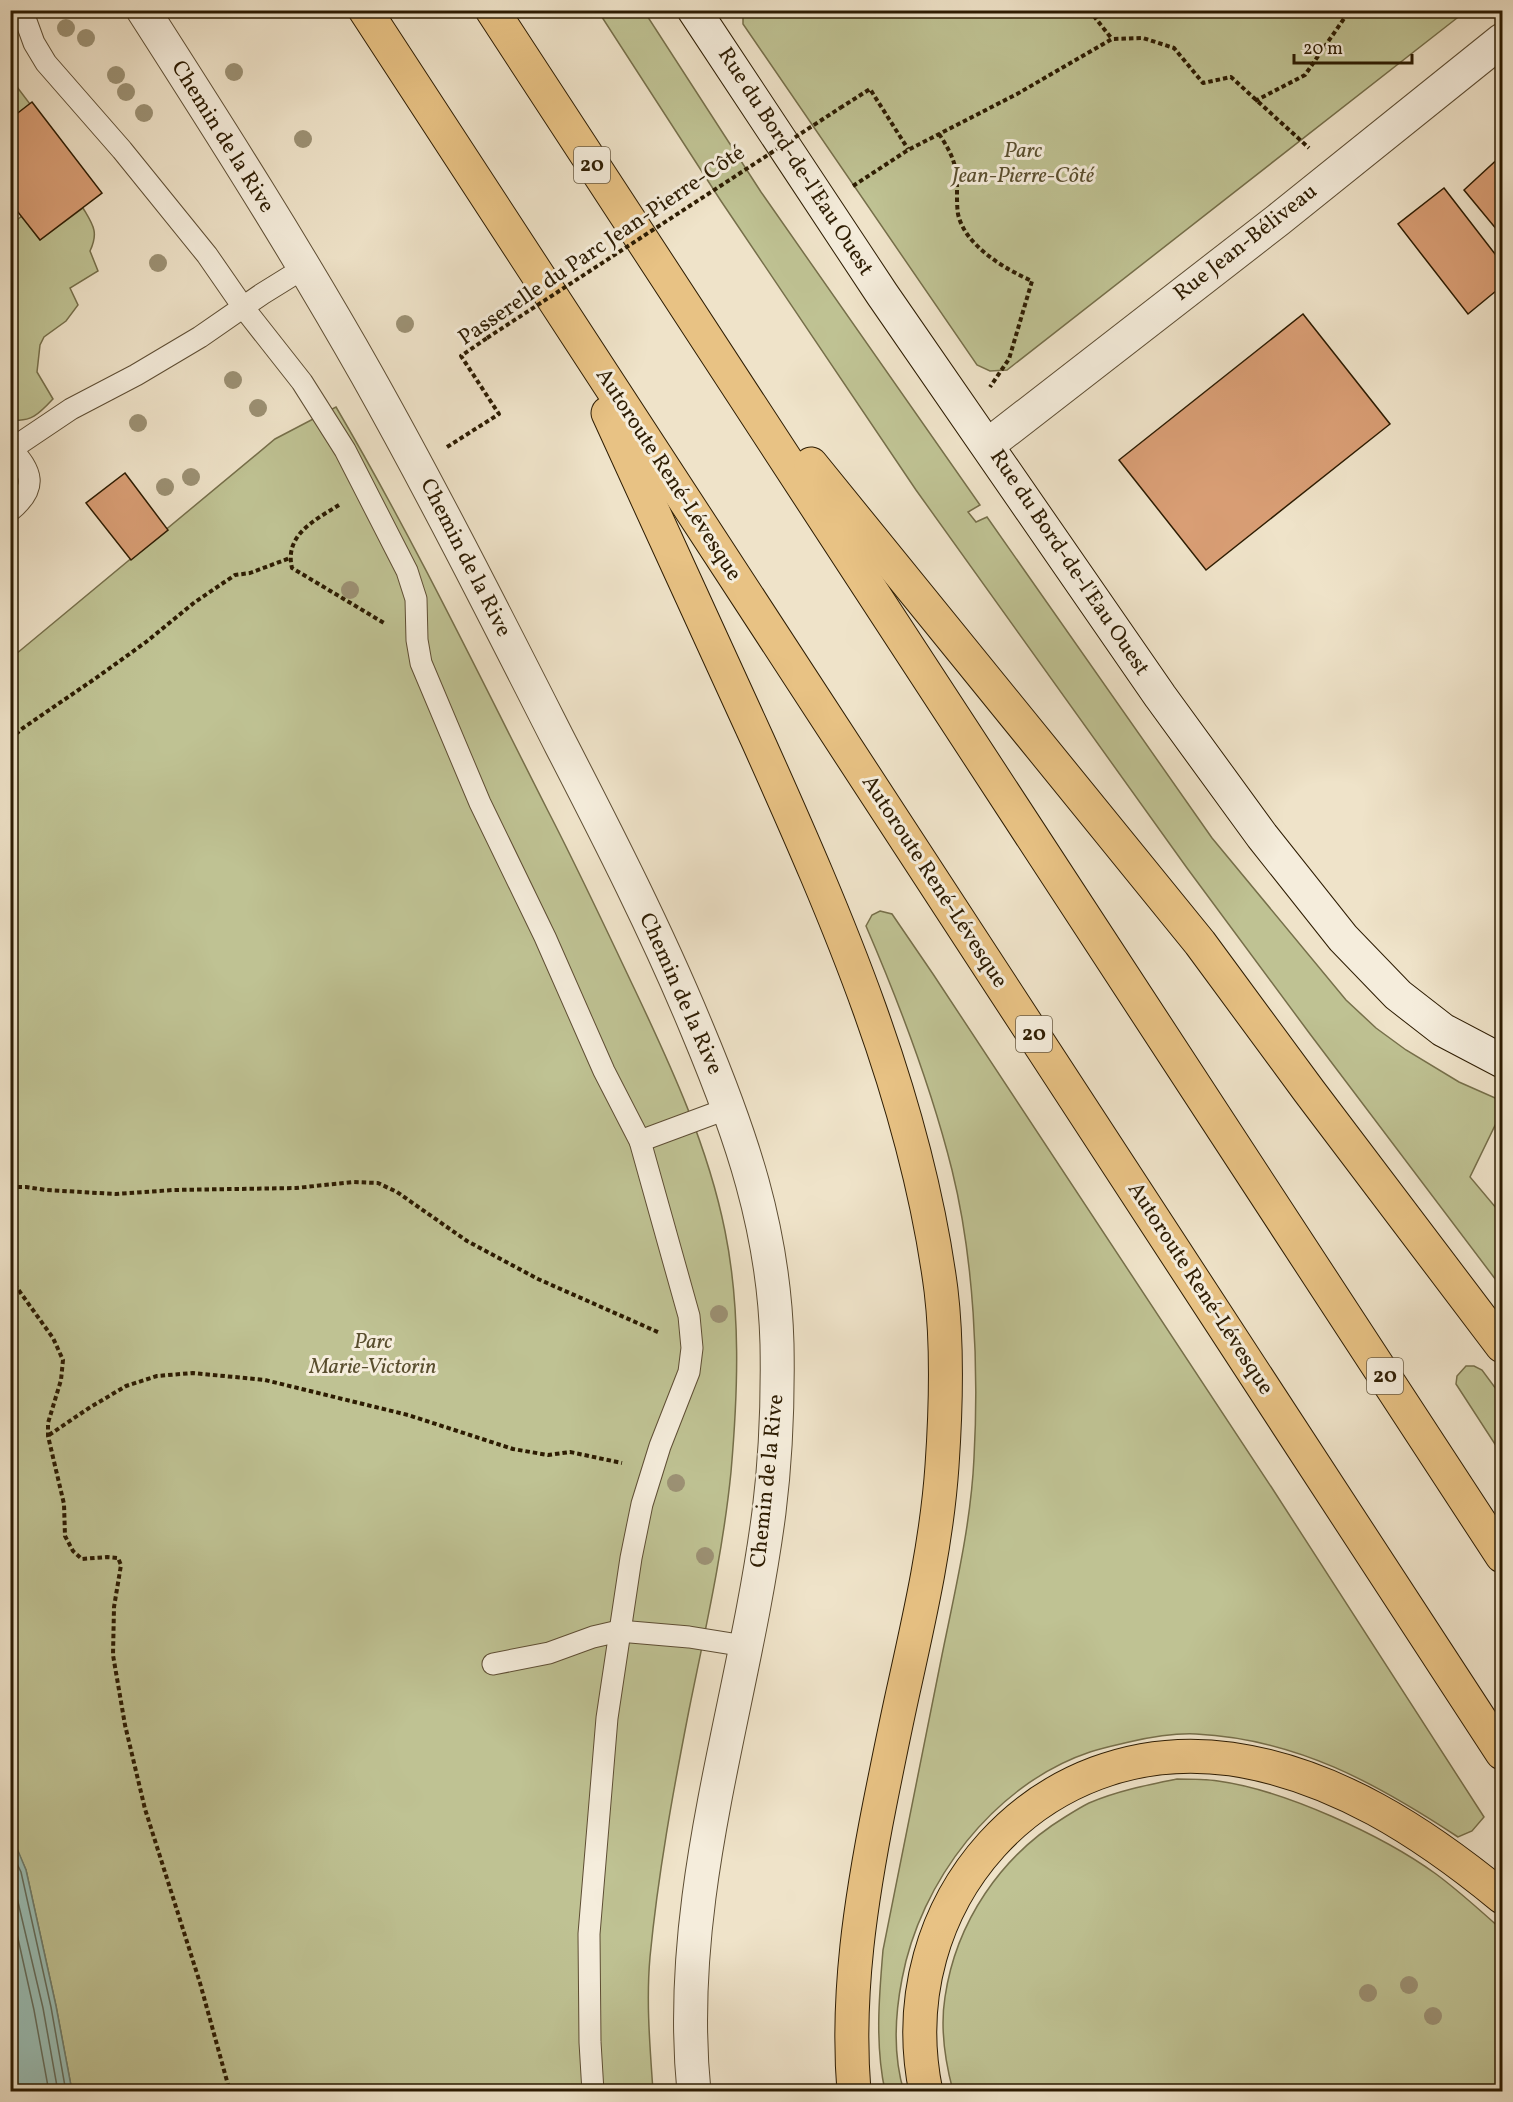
<svg xmlns="http://www.w3.org/2000/svg" width="1513" height="2102" font-family="Vollkorn,serif">
  <style>
    .green { fill: #bfc293; stroke: #766f4a; stroke-width: 1.5 }
    .water { fill: #9abeb5; stroke: #6e7d6d; stroke-width: 1.5 }
    .lines { fill: none; stroke-linecap: round; stroke-linejoin: round }
    .shore { stroke: #646d5c; stroke-width: 1.5 }
    .building { fill: #d99e75; stroke: #2d1c02; stroke-width: 1.5 }
    .lane-casing { stroke: #5e4e34; stroke-width: 23 }
    .street-casing { stroke: #5e4e34; stroke-width: 35 }
    .secondary-casing { stroke: #2d1c02; stroke-width: 35 }
    .highway-casing { stroke: #2d1c02; stroke-width: 35 }
    .path { stroke: #2d1c02; stroke-width: 4; stroke-dasharray: 4.5 3; stroke-linecap: butt }
    .lane { stroke: #f5eddc; stroke-width: 21 }
    .street { stroke: #f5eddc; stroke-width: 33 }
    .secondary { stroke: #f5eddc; stroke-width: 33 }
    .highway { stroke: #e8c284; stroke-width: 33 }
    .path-bridge { stroke: #2d1c02; stroke-width: 4; stroke-dasharray: 4.5 3; stroke-linecap: butt }
    .tree { fill: #9c9174 }
    .labels { text-anchor: middle; dominant-baseline: central; stroke-width: 6; stroke-linejoin: round; paint-order: stroke }
    .shield { fill: #f5eddc; stroke: #695b43; stroke-width: 1.5 }
    .shield-label { font-size: 21px; font-weight: bold; fill: #2d1c02 }
    .street-label { font-size: 22px; fill: #2d1c02; stroke: #f5eddc }
    .park-label { font-size: 22px; font-style: italic; fill: #594e2e; stroke: #f5eddc }
  </style>
  <rect width="100%" height="100%" fill="#efe3c9"/>
  <filter id="stains"><feTurbulence type="fractalNoise" baseFrequency=".00333" numOctaves="4"/><feColorMatrix values="0 0 0 0 .2 0 0 0 0 .09 0 0 0 0 .02 0 0 0 .5 -.17"/></filter>
  <radialGradient id="worn" r=".72"><stop offset=".6" stop-color="#630" stop-opacity="0"/><stop offset="1" stop-color="#630" stop-opacity=".3"/></radialGradient>
  <!-- green -->
  <g class="green">
    <path d="M 743,10 L 1466,10 L 1466,11 L 1007,370 L 990,371 L 977,365 L 743,24 Z"/>
    <path d="M 598,11 L 644,11 L 761,192 L 980,505 L 968,512 L 976,522 L 987,517 L 1212,838 L 1346,1000 L 1376,1028 L 1406,1050 L 1459,1082 L 1502,1101 L 1502,1111 L 1470,1177 L 1502,1215 L 1502,1288 L 1310,1034 L 1187,868 L 916,490 L 721,201 Z"/>
    <path d="M 11,79 L 30,104 L 11,119 Z"/>
    <path d="M 83,208 C 93,225 99,232 90,251 L 98,271 L 70,288 L 78,305 L 66,321 L 44,337 L 40,345 L 37,372 L 53,399 C 40,413 30,424 10,419 L 10,225 L 22,216 L 40,240 Z"/>
    <path d="M 336,407 C 413,538 479,675 548,811 C 578,869 606,929 634,988 C 671,1066 708,1146 725,1231 C 741,1310 738,1392 731,1472 C 723,1552 705,1631 689,1710 C 673,1792 658,1874 650,1957 C 646,2002 650,2047 653,2091 L 72,2091 L 56,2006 L 26,1870 L 10,1834 L 10,659 L 275,439 Z"/>
    <path d="M 880,911 L 892,914 L 933,974 L 1272,1488 L 1484,1817 L 1472,1831 L 1458,1837 C 1376,1783 1297,1739 1196,1734 C 1174,1733 1151,1737 1129,1742 C 1116,1745 1102,1748 1090,1752 C 994,1784 920,1882 902,1979 C 895,2015 893,2056 904,2092 L 885,2091 C 875,2045 879,1997 883,1950 C 902,1852 922,1754 942,1655 C 955,1591 971,1524 974,1458 C 979,1366 974,1259 952,1170 C 931,1086 900,1005 866,926 L 872,915 Z"/>
    <path d="M 1466,1366 L 1474,1366 L 1482,1370 L 1502,1397 L 1502,1455 L 1456,1384 L 1457,1376 Z"/>
    <path d="M 1177,1779 C 1190,1779 1205,1779 1218,1781 C 1284,1790 1382,1835 1436,1874 C 1459,1891 1481,1911 1502,1930 L 1502,2091 L 953,2091 C 945,2061 940,2028 945,1997 C 956,1922 1001,1856 1065,1817 C 1073,1812 1081,1807 1089,1803 C 1117,1791 1147,1785 1177,1779 Z"/>
  </g>
  <!-- water -->
  <path class="water" d="M 11,1834 L 26,1870 L 56,2006 L 72,2091 L 11,2091 Z"/>
  <g class="lines">
    <!-- shore -->
    <g class="shore">
      <path d="M 10,1849 L 21,1872 L 51,2007 L 66,2092"/>
      <path d="M 10,1868 L 43,2008 L 58,2092"/>
      <path d="M 10,1903 L 34,2010 L 49,2092"/>
    </g>
  </g>
  <!-- building -->
  <g class="building">
    <path d="M 32,102 L 102,193 L 40,240 L 10,202 L 10,119 Z"/>
    <path d="M 1502,155 L 1502,236 L 1464,190 Z"/>
    <path d="M 1444,188 L 1502,263 L 1502,286 L 1468,314 L 1398,224 Z"/>
    <path d="M 1303,314 L 1390,424 L 1206,570 L 1119,460 Z"/>
    <path d="M 125,473 L 168,530 L 131,560 L 86,503 Z"/>
  </g>
  <g class="lines">
    <!-- lane casing -->
    <g class="lane-casing">
      <g id="lane">
        <path d="M 24,10 L 26,21 L 34,43 L 46,63 L 122,150 L 207,255 L 243,307 L 302,382 L 345,450 L 407,571 L 416,599 L 417,640 L 421,663 L 480,803 L 545,937 L 604,1071 L 640,1141 L 689,1316 L 692,1348 L 689,1372 L 660,1446 L 642,1504 L 631,1558 L 607,1718 L 589,1934 L 590,2042 L 593,2092"/>
        <path d="M 10,447 C 32,472 39,487 10,511"/>
        <path d="M 10,450 L 71,409 L 136,375 L 200,337 L 262,294 L 304,268"/>
        <path d="M 640,1141 L 729,1108"/>
        <path d="M 493,1664 L 549,1653 L 593,1637 L 619,1631 L 689,1637 L 745,1646"/>
      </g>
    </g>
    <!-- street casing -->
    <g class="street-casing">
      <g id="street">
        <path d="M 143,10 C 220,130 297,251 367,375 C 435,496 498,621 561,745 C 609,838 657,932 697,1029 C 741,1134 774,1229 777,1344 C 778,1400 776,1456 769,1512 C 744,1706 674,1894 694,2092"/>
        <path d="M 988,445 L 1278,220 L 1502,40"/>
      </g>
    </g>
    <!-- secondary casing -->
    <g class="secondary-casing">
      <path id="secondary" d="M 694,10 L 882,294 L 1160,696 L 1262,836 L 1343,938 L 1398,995 L 1443,1030 L 1502,1061"/>
    </g>
    <!-- highway casing -->
    <g class="highway-casing">
      <g id="highway">
        <path d="M 365,10 L 1502,1753"/>
        <path d="M 492,10 L 1502,1556"/>
        <path d="M 608,413 C 658,522 708,632 758,741 C 837,917 916,1098 941,1290 C 948,1348 946,1408 942,1466 C 937,1539 921,1611 905,1683 C 896,1723 888,1763 880,1803 C 861,1899 846,1994 854,2092"/>
        <path d="M 811,464 L 1200,943 L 1309,1091 L 1502,1346"/>
        <path d="M 926,2092 C 887,1904 1038,1732 1231,1759 C 1334,1774 1423,1832 1502,1897"/>
      </g>
    </g>
    <!-- path -->
    <g class="path">
      <path d="M 1089,10 L 1112,39"/>
      <path d="M 1255,101 L 1305,75 L 1350,10"/>
      <path d="M 840,108 L 870,89 L 908,149"/>
      <path d="M 939,134 C 947,146 954,158 956,172 C 958,186 956,201 958,214 C 965,246 1005,269 1032,281 L 1009,359 L 990,387"/>
      <path d="M 853,186 L 908,150 L 1017,94 L 1112,39 L 1143,38 L 1174,48 L 1203,83 L 1231,77 L 1309,148"/>
      <path d="M 10,212 L 16,208"/>
      <path d="M 447,447 L 499,414 L 461,356 L 487,338"/>
      <path d="M 339,505 C 315,520 284,535 292,568 L 384,623"/>
      <path d="M 10,739 L 23,728 L 96,678 L 146,642 L 195,602 L 235,575 L 250,573 L 290,558"/>
      <path d="M 10,1187 L 26,1187 L 46,1190 L 116,1194 L 173,1190 L 296,1188 L 353,1182 L 378,1183 L 397,1192 L 467,1241 L 538,1279 L 660,1333"/>
      <path d="M 10,1278 L 53,1338 L 63,1360 L 61,1380 L 48,1423 L 48,1436 L 64,1504 L 65,1536 L 73,1551 L 82,1559 L 107,1557 L 118,1558 L 121,1565 L 114,1607 L 113,1655 L 125,1725 L 145,1809 L 200,1983 L 230,2092"/>
      <path d="M 49,1435 L 89,1408 L 126,1386 L 157,1376 L 193,1373 L 265,1380 L 408,1415 L 513,1449 L 548,1455 L 570,1452 L 622,1463"/>
    </g>
    <!-- lane -->
    <use href="#lane" class="lane"/>
    <!-- street -->
    <use href="#street" class="street"/>
    <!-- secondary -->
    <use href="#secondary" class="secondary"/>
    <!-- highway -->
    <use href="#highway" class="highway"/>
    <!-- path-bridge -->
    <path class="path-bridge" d="M 487,338 L 840,108"/>
  </g>
  <!-- trees -->
  <g class="tree">
    <circle cx="66" cy="28" r="9"/>
    <circle cx="86" cy="38" r="9"/>
    <circle cx="234" cy="72" r="9"/>
    <circle cx="116" cy="75" r="9"/>
    <circle cx="126" cy="92" r="9"/>
    <circle cx="144" cy="113" r="9"/>
    <circle cx="303" cy="139" r="9"/>
    <circle cx="158" cy="263" r="9"/>
    <circle cx="405" cy="324" r="9"/>
    <circle cx="233" cy="380" r="9"/>
    <circle cx="258" cy="408" r="9"/>
    <circle cx="138" cy="423" r="9"/>
    <circle cx="191" cy="477" r="9"/>
    <circle cx="165" cy="487" r="9"/>
    <circle cx="350" cy="590" r="9"/>
    <circle cx="719" cy="1314" r="9"/>
    <circle cx="676" cy="1483" r="9"/>
    <circle cx="705" cy="1556" r="9"/>
    <circle cx="1409" cy="1985" r="9"/>
    <circle cx="1368" cy="1993" r="9"/>
    <circle cx="1433" cy="2016" r="9"/>
  </g>
  <g class="labels">
    <!-- shield labels -->
    <g class="shield">
      <rect x="574" y="147" width="36" height="36" rx="4.5"/>
      <rect x="1016" y="1016" width="36" height="36" rx="4.5"/>
      <rect x="1367" y="1358" width="36" height="36" rx="4.5"/>
    </g>
    <g class="shield-label">
      <text x="592" y="165">20</text>
      <text x="1034" y="1034">20</text>
      <text x="1385" y="1376">20</text>
    </g>
    <!-- street labels -->
    <g class="street-label">
      <text transform="translate(222 137) rotate(58)">Chemin de la Rive</text>
      <text transform="translate(795 162) rotate(57)">Rue du Bord-de-l'Eau Ouest</text>
      <text transform="translate(1246 243) rotate(-38)">Rue Jean-Béliveau</text>
      <text transform="translate(602 246) rotate(-34)">Passerelle du Parc Jean-Pierre-Côté</text>
      <text transform="translate(668 475) rotate(57)">Autoroute René-Lévesque</text>
      <text transform="translate(465 558) rotate(63)">Chemin de la Rive</text>
      <text transform="translate(1069 563) rotate(56)">Rue du Bord-de-l'Eau Ouest</text>
      <text transform="translate(934 882) rotate(57)">Autoroute René-Lévesque</text>
      <text transform="translate(680 994) rotate(66)">Chemin de la Rive</text>
      <text transform="translate(1200 1289) rotate(57)">Autoroute René-Lévesque</text>
      <text transform="translate(768 1481) rotate(-84)">Chemin de la Rive</text>
    </g>
    <!-- park labels -->
    <g class="park-label">
      <text x="1023" y="151">Parc<tspan x="1023" dy="25">Jean-Pierre-Côté</tspan></text>
      <text x="373" y="1342">Parc<tspan x="373" dy="25">Marie-Victorin</tspan></text>
    </g>
  </g>
  <!-- margin -->
  <rect width="1513" height="2102" fill="none" stroke="#efe3c9" stroke-width="36"/>
  <rect x="12" y="12" width="1489" height="2078" fill="none" stroke="#2d1c02" stroke-width="3"/>
  <rect x="18" y="18" width="1477" height="2066" fill="none" stroke="#2d1c02" stroke-width="1.5"/>
  <!-- scale -->
  <path d="M1294 54v9h118v-9" fill="none" stroke="#2d1c02" stroke-width="3"/>
  <text x="1303" y="54" font-size="18" fill="#2d1c02" stroke="#f5eddc" stroke-width="4.5" paint-order="stroke">20 m</text>
  <rect width="100%" height="100%" filter="url(#stains)"/>
  <rect width="100%" height="100%" fill="url(#worn)"/>
</svg>
